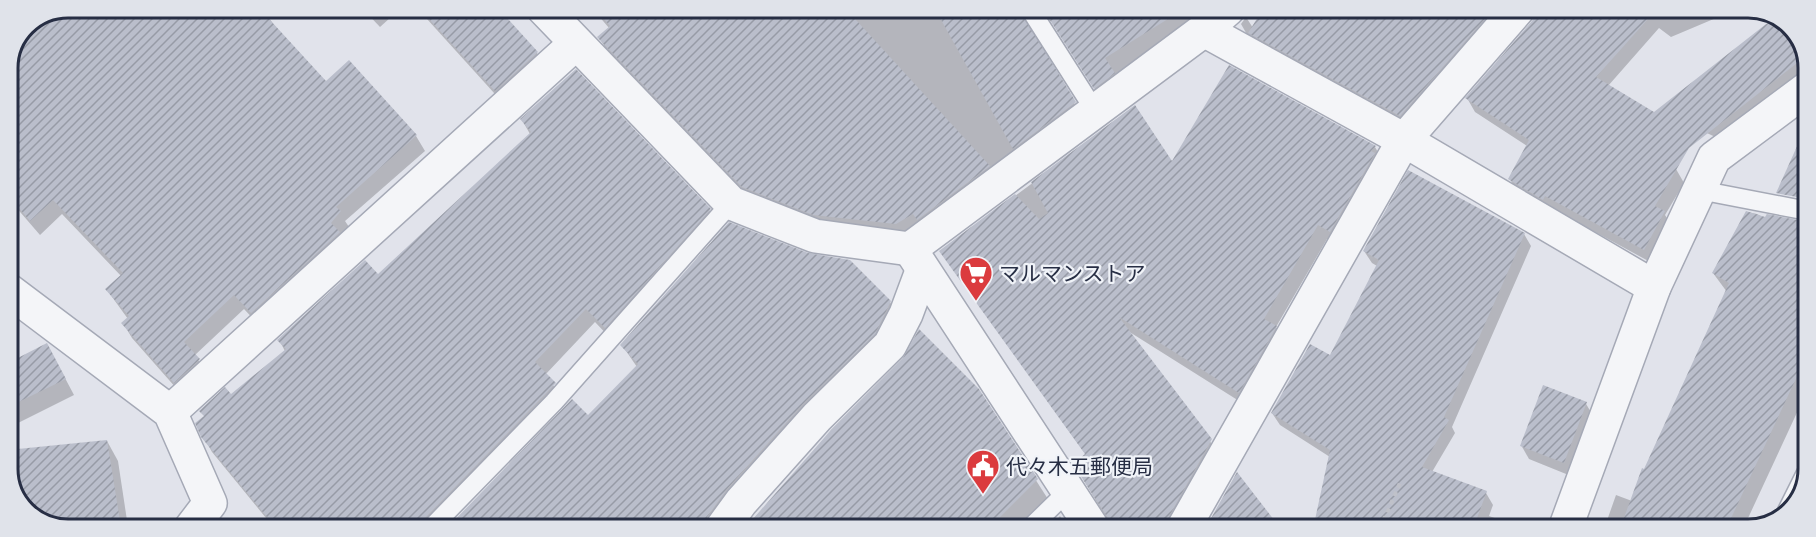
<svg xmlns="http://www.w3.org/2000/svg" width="1816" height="537" font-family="Quicksand,'Noto Sans JP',sans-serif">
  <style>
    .shadow { fill: #0003 }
    .building { fill: url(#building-hatch) }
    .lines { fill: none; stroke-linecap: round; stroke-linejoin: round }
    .lane-casing { stroke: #a5a9b6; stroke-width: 21 }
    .street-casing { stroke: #a5a9b6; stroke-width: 36 }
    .path { stroke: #bfc1c9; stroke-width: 4; stroke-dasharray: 4.5 4.5; stroke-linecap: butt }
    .lane { stroke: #f4f5f8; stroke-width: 18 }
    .street { stroke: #f4f5f8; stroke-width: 33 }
    .labels { text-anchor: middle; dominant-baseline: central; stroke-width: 4.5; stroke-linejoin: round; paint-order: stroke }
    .poi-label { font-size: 21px; fill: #272e44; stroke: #f0f3f8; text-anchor: start }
    .rim { fill: none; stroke: #272e44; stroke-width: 3 }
  </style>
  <defs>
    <pattern id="building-hatch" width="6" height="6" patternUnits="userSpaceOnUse" patternTransform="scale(1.5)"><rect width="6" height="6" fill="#babecb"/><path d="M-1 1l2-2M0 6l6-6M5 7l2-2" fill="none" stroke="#979ba6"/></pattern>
  </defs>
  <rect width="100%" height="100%" fill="#e1e3eb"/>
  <!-- shadow -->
  <g class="shadow">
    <path d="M 68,8 L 90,30 L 115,8 L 262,8 L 279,32 L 326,83 L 416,136 L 425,151 L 345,221 L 349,227 L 261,327 L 244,309 L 195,355 L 208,375 L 184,397 L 132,338 L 123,323 L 128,319 L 107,290 L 122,277 L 62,214 L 40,235 L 8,198 L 8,68 L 25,25 Z"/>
    <path d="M 362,8 L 401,8 L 380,27 Z"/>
    <path d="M 417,8 L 496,8 L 537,53 L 545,67 L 504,104 Z"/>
    <path d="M 592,8 L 1239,9 L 1106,106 L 1052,22 L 1042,16 L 1034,18 L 1029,29 L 1085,121 L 907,242 L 754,206 L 610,56 L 599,37 L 609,28 Z"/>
    <path d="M 1294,9 L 1513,9 L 1408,129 L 1249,38 L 1241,24 L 1246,17 L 1253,28 Z"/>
    <path d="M 1538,9 L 1735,10 L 1671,37 L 1659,28 L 1608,86 L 1676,169 L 1684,183 L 1665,215 L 1672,226 L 1652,263 L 1553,209 L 1518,193 L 1510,179 L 1527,146 L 1475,112 L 1467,98 L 1534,22 Z"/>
    <path d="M 1796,31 L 1808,64 L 1808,72 L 1722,140 L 1672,117 Z"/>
    <path d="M 1135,107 L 1172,164 L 1375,147 L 1383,161 L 1339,246 L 1327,239 L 1276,327 L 1284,341 L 1247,406 L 1128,331 L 1220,455 L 1178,529 L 1113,529 L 1083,479 L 1086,455 L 941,251 Z"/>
    <path d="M 522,120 L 709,210 L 718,224 L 614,342 L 595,322 L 545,375 L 563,398 L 438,528 L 253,528 L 266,518 L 212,452 L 203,436 L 231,396 L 285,351 L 279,340 L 378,276 L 530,134 Z"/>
    <path d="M 1747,212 L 1757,214 L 1807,242 L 1807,391 L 1743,529 L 1604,529 L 1616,495 L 1632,501 L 1727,292 L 1713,273 Z"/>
    <path d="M 1524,234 L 1531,246 L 1452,427 L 1455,433 L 1432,472 L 1486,493 L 1493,505 L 1489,516 L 1526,529 L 1314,529 L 1330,457 L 1280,425 L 1272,413 L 1331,357 L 1377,266 L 1372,263 L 1364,251 Z"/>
    <path d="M 890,302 L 898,317 L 719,528 L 449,528 L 588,418 L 637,367 L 622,345 Z"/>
    <path d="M 8,336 L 19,358 L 48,346 L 74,395 L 8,428 Z"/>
    <path d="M 978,390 L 1055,510 L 1036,529 L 747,528 L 757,515 Z"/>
    <path d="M 1586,404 L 1594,417 L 1571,476 L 1529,459 L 1521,445 Z"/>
    <path d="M 107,441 L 118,461 L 128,527 L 52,527 L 20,506 L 8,473 L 8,451 Z"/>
    <path d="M 1060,516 L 1069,529 L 1048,529 Z"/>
  </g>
  <!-- building -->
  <g class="building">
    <path d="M 68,8 L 259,8 L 326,81 L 349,60 L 417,135 L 336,207 L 341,211 L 331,223 L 340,232 L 251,313 L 234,295 L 184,342 L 200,359 L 174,383 L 121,323 L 129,316 L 105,289 L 123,273 L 53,200 L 30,221 L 8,195 L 8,68 L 26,25 Z"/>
    <path d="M 419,8 L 498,8 L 538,52 L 495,91 Z"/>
    <path d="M 595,8 L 845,8 L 990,166 L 917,220 L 913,214 L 896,224 L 813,215 L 742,187 L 597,37 L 610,26 Z"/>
    <path d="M 935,9 L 1019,9 L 1076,102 L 1013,149 Z"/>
    <path d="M 1043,9 L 1184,9 L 1105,58 L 1115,73 L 1094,89 Z"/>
    <path d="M 1263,9 L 1486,9 L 1490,13 L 1400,116 L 1248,33 Z"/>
    <path d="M 1538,9 L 1656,10 L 1596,77 L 1654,112 L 1775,17 L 1796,31 L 1806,56 L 1689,148 L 1655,206 L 1665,211 L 1644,250 L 1545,196 L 1543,200 L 1508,179 L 1529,140 L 1465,98 L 1532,21 Z"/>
    <path d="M 1229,65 L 1376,146 L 1371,151 L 1375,153 L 1330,232 L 1318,225 L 1264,319 L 1277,326 L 1239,393 L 1119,317 L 1212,439 L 1167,520 L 1164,529 L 1115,529 L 1073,464 L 1085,454 L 939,251 L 1015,194 L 1039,219 L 1048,213 L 1031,182 L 1135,105 L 1172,161 Z"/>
    <path d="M 576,69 L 711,209 L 605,328 L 586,309 L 535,362 L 556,383 L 423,520 L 420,528 L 276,528 L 201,437 L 195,423 L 204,416 L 199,411 L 225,387 L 231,394 L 286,349 L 277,340 L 365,260 L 378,274 L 531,132 L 520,119 Z"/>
    <path d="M 1808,122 L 1808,199 L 1776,193 Z"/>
    <path d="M 1408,170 L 1525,233 L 1444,417 L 1449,420 L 1422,467 L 1487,491 L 1473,529 L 1313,529 L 1330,450 L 1271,413 L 1310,344 L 1330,355 L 1379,260 L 1363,251 Z"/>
    <path d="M 1746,211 L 1765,217 L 1767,214 L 1808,222 L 1807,355 L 1726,529 L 1620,529 L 1642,468 L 1644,469 L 1729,283 L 1712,273 Z"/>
    <path d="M 729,222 L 808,253 L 850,260 L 891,301 L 875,334 L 803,404 L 727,489 L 707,517 L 704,528 L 447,528 L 572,399 L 588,415 L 638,364 L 620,345 Z"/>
    <path d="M 919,329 L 979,389 L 1038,479 L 988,529 L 745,528 L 831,430 L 903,358 Z"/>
    <path d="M 47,343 L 66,379 L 8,407 L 8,363 Z"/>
    <path d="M 1543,385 L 1587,402 L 1564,463 L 1520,446 Z"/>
    <path d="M 107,440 L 121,527 L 52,527 L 20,506 L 8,473 L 8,450 Z"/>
    <path d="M 1237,472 L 1281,529 L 1205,529 Z"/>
  </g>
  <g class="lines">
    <!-- lane casing -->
    <g class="lane-casing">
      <g id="lane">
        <path d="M 1030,9 L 1095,111"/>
        <path d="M 1699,190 L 1808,211"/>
        <path d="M 1784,517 L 1806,473"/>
        <path d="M 431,528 L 554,402 L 731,203"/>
        <path d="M 1029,529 L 1068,491"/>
      </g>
    </g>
    <!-- street casing -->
    <g class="street-casing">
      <g id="street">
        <path d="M 543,8 L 731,203 L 815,236 L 910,249 L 1204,30 L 1228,9"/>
        <path d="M 1204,30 L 1404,140 L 1654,287"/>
        <path d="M 910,249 L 1093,529"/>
        <path d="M 8,290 L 170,412 L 210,503 L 191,528"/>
        <path d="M 170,412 L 575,44"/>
        <path d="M 722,528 L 741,502 L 817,417 L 890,345 L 906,314 L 922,271"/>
        <path d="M 1183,529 L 1404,140 L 1518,9"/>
        <path d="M 1565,529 L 1654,287 L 1714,158 L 1808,88"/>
      </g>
    </g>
    <!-- path -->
    <path class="path" d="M 1380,529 L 1400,483"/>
    <!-- lane -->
    <use href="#lane" class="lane"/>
    <!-- street -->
    <use href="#street" class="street"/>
  </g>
  <!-- icons -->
  <defs>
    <g id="supermarket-pin" transform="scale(1.725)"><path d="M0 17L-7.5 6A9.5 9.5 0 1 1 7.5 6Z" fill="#db3b3e" stroke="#f0f3f8"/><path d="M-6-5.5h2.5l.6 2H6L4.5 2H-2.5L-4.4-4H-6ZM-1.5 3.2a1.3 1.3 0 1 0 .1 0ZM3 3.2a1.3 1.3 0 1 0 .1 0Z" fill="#fff"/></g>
    <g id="civic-pin" transform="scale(1.725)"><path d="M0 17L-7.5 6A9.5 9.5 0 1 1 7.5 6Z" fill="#db3b3e" stroke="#f0f3f8"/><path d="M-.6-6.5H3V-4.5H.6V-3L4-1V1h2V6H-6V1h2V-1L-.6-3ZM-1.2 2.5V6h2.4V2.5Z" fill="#fff"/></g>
  </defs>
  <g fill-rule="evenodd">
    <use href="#supermarket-pin" x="976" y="273"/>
    <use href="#civic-pin" x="983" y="466"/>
  </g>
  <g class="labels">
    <!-- poi labels -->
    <g class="poi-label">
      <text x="999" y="273">マルマンストア</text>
      <text x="1006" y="466">代々木五郵便局</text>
    </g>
  </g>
  <!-- crop -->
  <path d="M0 0H1816V537H0ZM68 18H1748A50 50 0 0 1 1798 68V469A50 50 0 0 1 1748 519H68A50 50 0 0 1 18 469V68A50 50 0 0 1 68 18Z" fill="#e0e3ea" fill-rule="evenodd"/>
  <path class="rim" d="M68 18H1748A50 50 0 0 1 1798 68V469A50 50 0 0 1 1748 519H68A50 50 0 0 1 18 469V68A50 50 0 0 1 68 18Z"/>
</svg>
